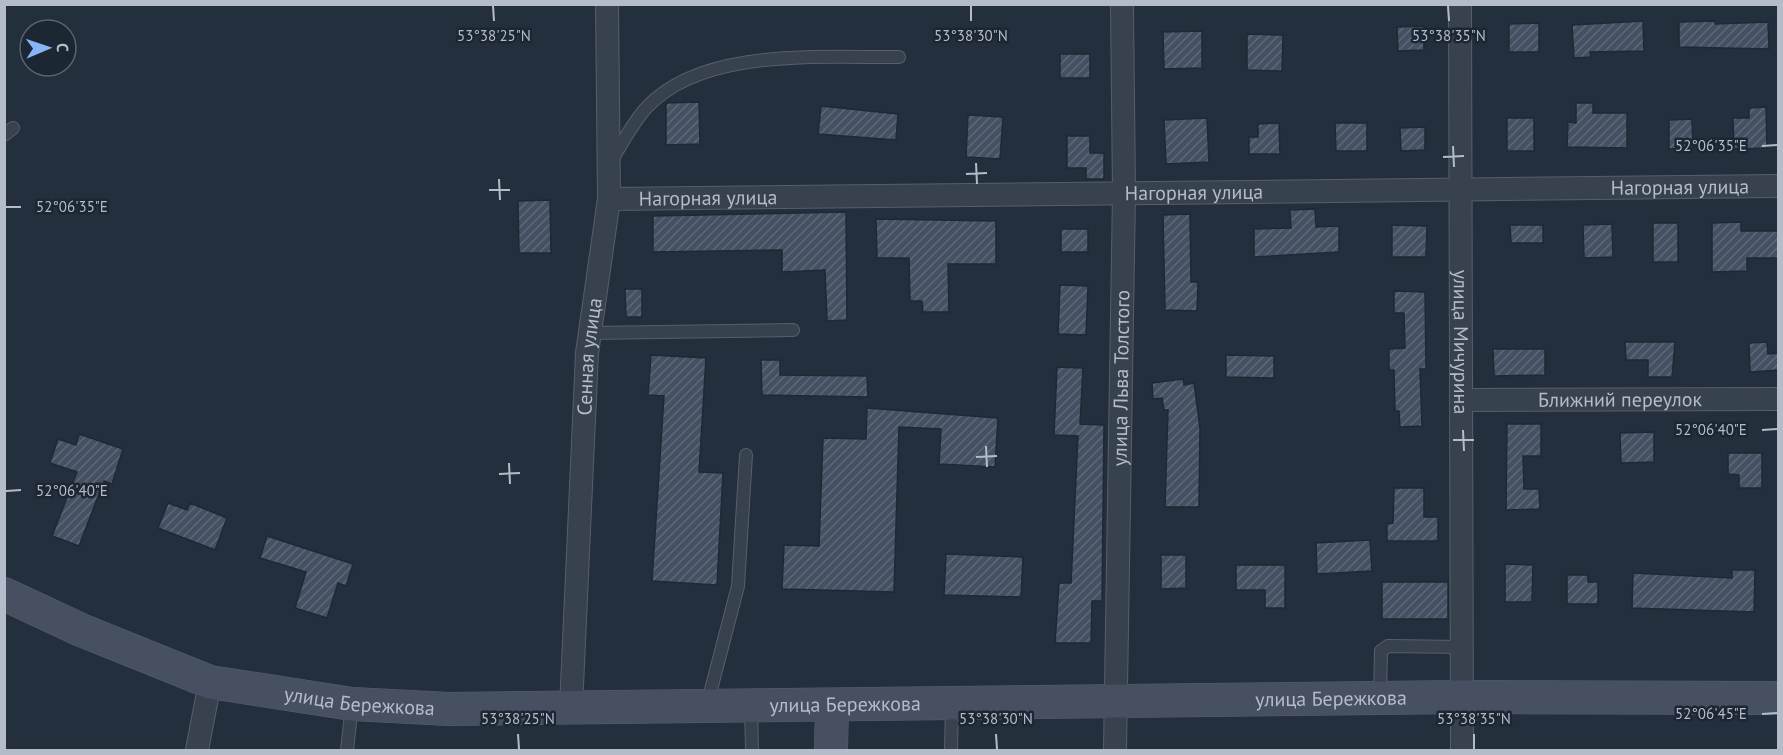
<svg xmlns="http://www.w3.org/2000/svg" width="1783" height="755" font-family="'PT Sans',sans-serif">
  <style>
    .building { fill: url(#building-hatch); stroke: #1f2835; stroke-width: 1.5 }
    .lines { fill: none; stroke-linecap: round; stroke-linejoin: round }
    .lane-casing { stroke: #565f6c; stroke-width: 14 }
    .street-casing { stroke: #565f6c; stroke-width: 24 }
    .secondary-casing { stroke: #565f6c; stroke-width: 34 }
    .lane { stroke: #38414e; stroke-width: 12 }
    .street { stroke: #38414e; stroke-width: 22 }
    .secondary { stroke: #465061; stroke-width: 33 }
    .ticks { fill: none; stroke: #b4bcc9; stroke-width: 2 }
    .labels { text-anchor: middle; dominant-baseline: central; stroke-width: 5; stroke-linejoin: round; paint-order: stroke }
    .street-label { font-size: 20px; fill: #b4bcc9; stroke: #1d2633 }
    .ticks-label { font-size: 15px; text-anchor: middle; fill: #b4bcc9; stroke: #1d2633; stroke-width: 5; stroke-linejoin: round; paint-order: stroke }
  </style>
  <defs>
    <pattern id="building-hatch" width="6" height="6" patternUnits="userSpaceOnUse" patternTransform="scale(1.5)"><rect width="6" height="6" fill="#455162"/><path d="M-1 1l2-2M0 6l6-6M5 7l2-2" fill="none" stroke="#5d6877"/></pattern>
  </defs>
  <rect width="100%" height="100%" fill="#242f3e"/>
  <!-- building -->
  <g class="building">
    <path d="M 1643,21 L 1644,51 L 1590,52 L 1591,57 L 1574,58 L 1572,25 Z"/>
    <path d="M 1715,21 L 1715,24 L 1768,22 L 1769,49 L 1679,47 L 1679,22 Z"/>
    <path d="M 1539,23 L 1539,52 L 1509,52 L 1509,24 Z"/>
    <path d="M 1424,26 L 1424,50 L 1398,51 L 1397,27 Z"/>
    <path d="M 1202,31 L 1202,68 L 1164,69 L 1163,32 Z"/>
    <path d="M 1247,34 L 1283,35 L 1282,71 L 1247,70 Z"/>
    <rect x="1060" y="54" width="30" height="24"/>
    <path d="M 699,102 L 700,144 L 666,145 L 666,103 Z"/>
    <path d="M 1576,103 L 1593,103 L 1593,113 L 1627,113 L 1627,148 L 1567,147 L 1568,122 L 1576,123 Z"/>
    <path d="M 821,106 L 898,114 L 896,140 L 818,134 Z"/>
    <path d="M 1766,107 L 1767,148 L 1734,149 L 1733,118 L 1749,118 L 1749,108 Z"/>
    <path d="M 968,115 L 1003,117 L 1000,159 L 966,157 Z"/>
    <path d="M 1207,118 L 1209,162 L 1166,164 L 1164,120 Z"/>
    <rect x="1507" y="118" width="27" height="33"/>
    <path d="M 1692,119 L 1693,148 L 1669,149 L 1669,120 Z"/>
    <path d="M 1279,123 L 1280,154 L 1249,154 L 1249,137 L 1258,137 L 1258,124 Z"/>
    <path d="M 1335,123 L 1367,123 L 1367,151 L 1336,151 Z"/>
    <path d="M 1425,127 L 1425,150 L 1401,151 L 1400,128 Z"/>
    <path d="M 1067,136 L 1090,136 L 1090,153 L 1104,153 L 1104,179 L 1086,179 L 1086,168 L 1067,168 Z"/>
    <path d="M 550,200 L 551,253 L 519,253 L 518,201 Z"/>
    <path d="M 1315,209 L 1316,227 L 1339,226 L 1339,252 L 1254,257 L 1254,229 L 1291,228 L 1290,210 Z"/>
    <path d="M 846,212 L 847,320 L 827,321 L 825,270 L 782,272 L 782,250 L 653,252 L 653,216 Z"/>
    <path d="M 1190,214 L 1191,282 L 1198,282 L 1197,311 L 1165,310 L 1163,215 Z"/>
    <path d="M 876,219 L 996,221 L 996,264 L 948,264 L 949,312 L 923,312 L 922,301 L 910,301 L 909,258 L 877,258 Z"/>
    <path d="M 1741,222 L 1741,231 L 1779,231 L 1779,258 L 1747,258 L 1747,271 L 1712,272 L 1712,223 Z"/>
    <rect x="1653" y="223" width="25" height="39"/>
    <path d="M 1612,224 L 1613,257 L 1584,258 L 1583,225 Z"/>
    <path d="M 1392,225 L 1427,226 L 1426,257 L 1392,257 Z"/>
    <path d="M 1510,225 L 1543,225 L 1543,243 L 1511,243 Z"/>
    <rect x="1061" y="229" width="27" height="23"/>
    <path d="M 1060,285 L 1088,286 L 1086,335 L 1058,334 Z"/>
    <path d="M 625,289 L 642,289 L 642,317 L 626,317 Z"/>
    <path d="M 1394,291 L 1425,292 L 1426,369 L 1420,369 L 1422,426 L 1400,427 L 1399,411 L 1395,411 L 1394,370 L 1389,370 L 1389,349 L 1405,348 L 1404,313 L 1394,313 Z"/>
    <path d="M 1625,342 L 1675,342 L 1672,377 L 1648,377 L 1648,360 L 1626,360 Z"/>
    <path d="M 1767,342 L 1768,354 L 1779,353 L 1779,370 L 1750,372 L 1749,343 Z"/>
    <path d="M 1493,349 L 1545,349 L 1545,375 L 1494,376 Z"/>
    <path d="M 651,355 L 706,358 L 699,472 L 723,473 L 717,585 L 652,581 L 664,396 L 648,395 Z"/>
    <path d="M 1226,355 L 1274,356 L 1274,378 L 1226,377 Z"/>
    <path d="M 761,360 L 780,360 L 780,375 L 867,376 L 868,397 L 762,395 Z"/>
    <path d="M 1057,367 L 1083,368 L 1080,424 L 1104,425 L 1102,601 L 1092,601 L 1091,643 L 1055,643 L 1059,583 L 1071,583 L 1078,436 L 1054,435 Z"/>
    <path d="M 1183,379 L 1184,385 L 1194,383 L 1200,428 L 1199,507 L 1165,507 L 1168,410 L 1164,410 L 1162,398 L 1153,399 L 1152,383 Z"/>
    <path d="M 867,408 L 998,418 L 995,467 L 939,464 L 941,429 L 899,427 L 894,592 L 782,589 L 784,545 L 819,546 L 823,438 L 866,439 Z"/>
    <path d="M 1507,424 L 1541,424 L 1541,456 L 1523,456 L 1524,489 L 1539,489 L 1540,509 L 1506,510 Z"/>
    <path d="M 1654,432 L 1654,462 L 1621,463 L 1620,433 Z"/>
    <path d="M 79,434 L 123,449 L 112,484 L 104,481 L 79,546 L 52,536 L 77,472 L 50,463 L 58,439 L 76,445 Z"/>
    <path d="M 1728,453 L 1762,453 L 1762,488 L 1739,488 L 1739,475 L 1728,474 Z"/>
    <path d="M 1394,488 L 1424,488 L 1424,517 L 1438,517 L 1438,541 L 1387,541 L 1387,524 L 1393,523 Z"/>
    <path d="M 168,503 L 187,510 L 190,503 L 227,518 L 215,550 L 158,528 Z"/>
    <path d="M 267,536 L 353,564 L 346,586 L 338,583 L 327,618 L 295,608 L 306,572 L 260,558 Z"/>
    <path d="M 1370,540 L 1372,571 L 1317,574 L 1316,543 Z"/>
    <path d="M 946,554 L 1023,557 L 1021,597 L 944,595 Z"/>
    <path d="M 1161,555 L 1186,555 L 1186,588 L 1161,589 Z"/>
    <path d="M 1505,564 L 1533,565 L 1532,602 L 1505,602 Z"/>
    <path d="M 1236,565 L 1285,565 L 1285,608 L 1265,608 L 1265,590 L 1236,590 Z"/>
    <path d="M 1732,570 L 1755,570 L 1754,612 L 1632,608 L 1633,573 L 1732,578 Z"/>
    <path d="M 1567,575 L 1588,575 L 1588,582 L 1598,582 L 1598,604 L 1567,604 Z"/>
    <rect x="1382" y="582" width="66" height="37"/>
  </g>
  <g class="lines">
    <!-- lane casing -->
    <g class="lane-casing">
      <g id="lane">
        <path d="M 4,135 L 13,128"/>
        <path d="M 611,161 C 622,144 633,122 647,107 C 704,47 822,58 899,57"/>
        <path d="M 590,333 L 793,330"/>
        <path d="M 1380,697 L 1381,651 L 1388,646 L 1461,647"/>
        <path d="M 707,705 L 738,586 L 746,455"/>
        <path d="M 751,707 L 752,750"/>
        <path d="M 347,750 L 352,705"/>
        <path d="M 951,750 L 952,705"/>
      </g>
    </g>
    <!-- street casing -->
    <g class="street-casing">
      <g id="street">
        <path id="s1" d="M 1460,4 L 1462,750"/>
        <path id="s2" d="M 609,199 L 1778,186"/>
        <path id="s3" d="M 1462,400 L 1778,399"/>
        <path id="s4" d="M 571,708 L 587,353 L 609,199 L 607,4"/>
        <path d="M 197,750 L 210,682"/>
        <path id="s5" d="M 1115,750 L 1124,193 L 1122,4"/>
      </g>
    </g>
    <!-- secondary casing -->
    <g class="secondary-casing">
      <g id="secondary">
        <path id="s6" d="M 4,594 L 81,630 L 210,682 L 352,704 L 449,709 L 1461,697 L 1778,698"/>
        <path d="M 831,750 L 832,705"/>
      </g>
    </g>
    <!-- lane -->
    <use href="#lane" class="lane"/>
    <!-- street -->
    <use href="#street" class="street"/>
    <!-- secondary -->
    <use href="#secondary" class="secondary"/>
  </g>
  <!-- ticks -->
  <path class="ticks" d="M 493,6 L 494,21M 971,6 L 971,21M 1448,6 L 1449,21M 1453,146 L 1454,167M 1762,146 L 1777,145M 1443,157 L 1464,156M 976,163 L 977,184M 966,174 L 987,173M 499,179 L 500,200M 489,190 L 510,190M 6,207 L 21,207M 1463,430 L 1464,451M 1762,430 L 1777,429M 1453,440 L 1474,440M 986,446 L 987,467M 976,457 L 997,456M 509,463 L 510,484M 499,474 L 520,473M 6,491 L 21,490M 1762,714 L 1777,713M 518,734 L 519,749M 996,734 L 997,749M 1474,734 L 1474,749"/>
  <g class="labels">
    <!-- street labels -->
    <g class="street-label">
      <text stroke="none"><textPath href="#s2" startOffset="1071">Нагорная улица</textPath></text>
      <text stroke="none"><textPath href="#s2" startOffset="585">Нагорная улица</textPath></text>
      <text stroke="none"><textPath href="#s2" startOffset="99">Нагорная улица</textPath></text>
      <text stroke="none"><textPath href="#s1" startOffset="338">улица Мичурина</textPath></text>
      <text stroke="none"><textPath href="#s4" startOffset="352">Сенная улица</textPath></text>
      <text stroke="none"><textPath href="#s5" startOffset="372">улица Льва Толстого</textPath></text>
      <text stroke="none"><textPath href="#s3" startOffset="158">Ближний переулок</textPath></text>
      <text stroke="none"><textPath href="#s6" startOffset="1347">улица Бережкова</textPath></text>
      <text stroke="none"><textPath href="#s6" startOffset="375">улица Бережкова</textPath></text>
      <text stroke="none"><textPath href="#s6" startOffset="861">улица Бережкова</textPath></text>
    </g>
  </g>
  <g class="ticks-label">
    <text x="494" y="41">53°38'25"N</text>
    <text x="971" y="41">53°38'30"N</text>
    <text x="1449" y="41">53°38'35"N</text>
    <text x="1711" y="151">52°06'35"E</text>
    <text x="72" y="212">52°06'35"E</text>
    <text x="1711" y="435">52°06'40"E</text>
    <text x="72" y="496">52°06'40"E</text>
    <text x="1711" y="719">52°06'45"E</text>
    <text x="518" y="724">53°38'25"N</text>
    <text x="996" y="724">53°38'30"N</text>
    <text x="1474" y="724">53°38'35"N</text>
  </g>
  <!-- border -->
  <rect width="1783" height="755" fill="none" stroke="#b4bcc9" stroke-width="12"/>
  <!-- north arrow -->
  <g transform="translate(48 48) rotate(88)"><circle r="28" fill="#1d2633" stroke="#59626f" stroke-width="1.5"/>
  <path d="M0-4.5L10 22L0 15L-10 22Z" fill="#8ab4f8"/>
  <text y="-9" font-size="16" font-weight="bold" text-anchor="middle" fill="#b4bcc9">С</text>
  </g>
</svg>
